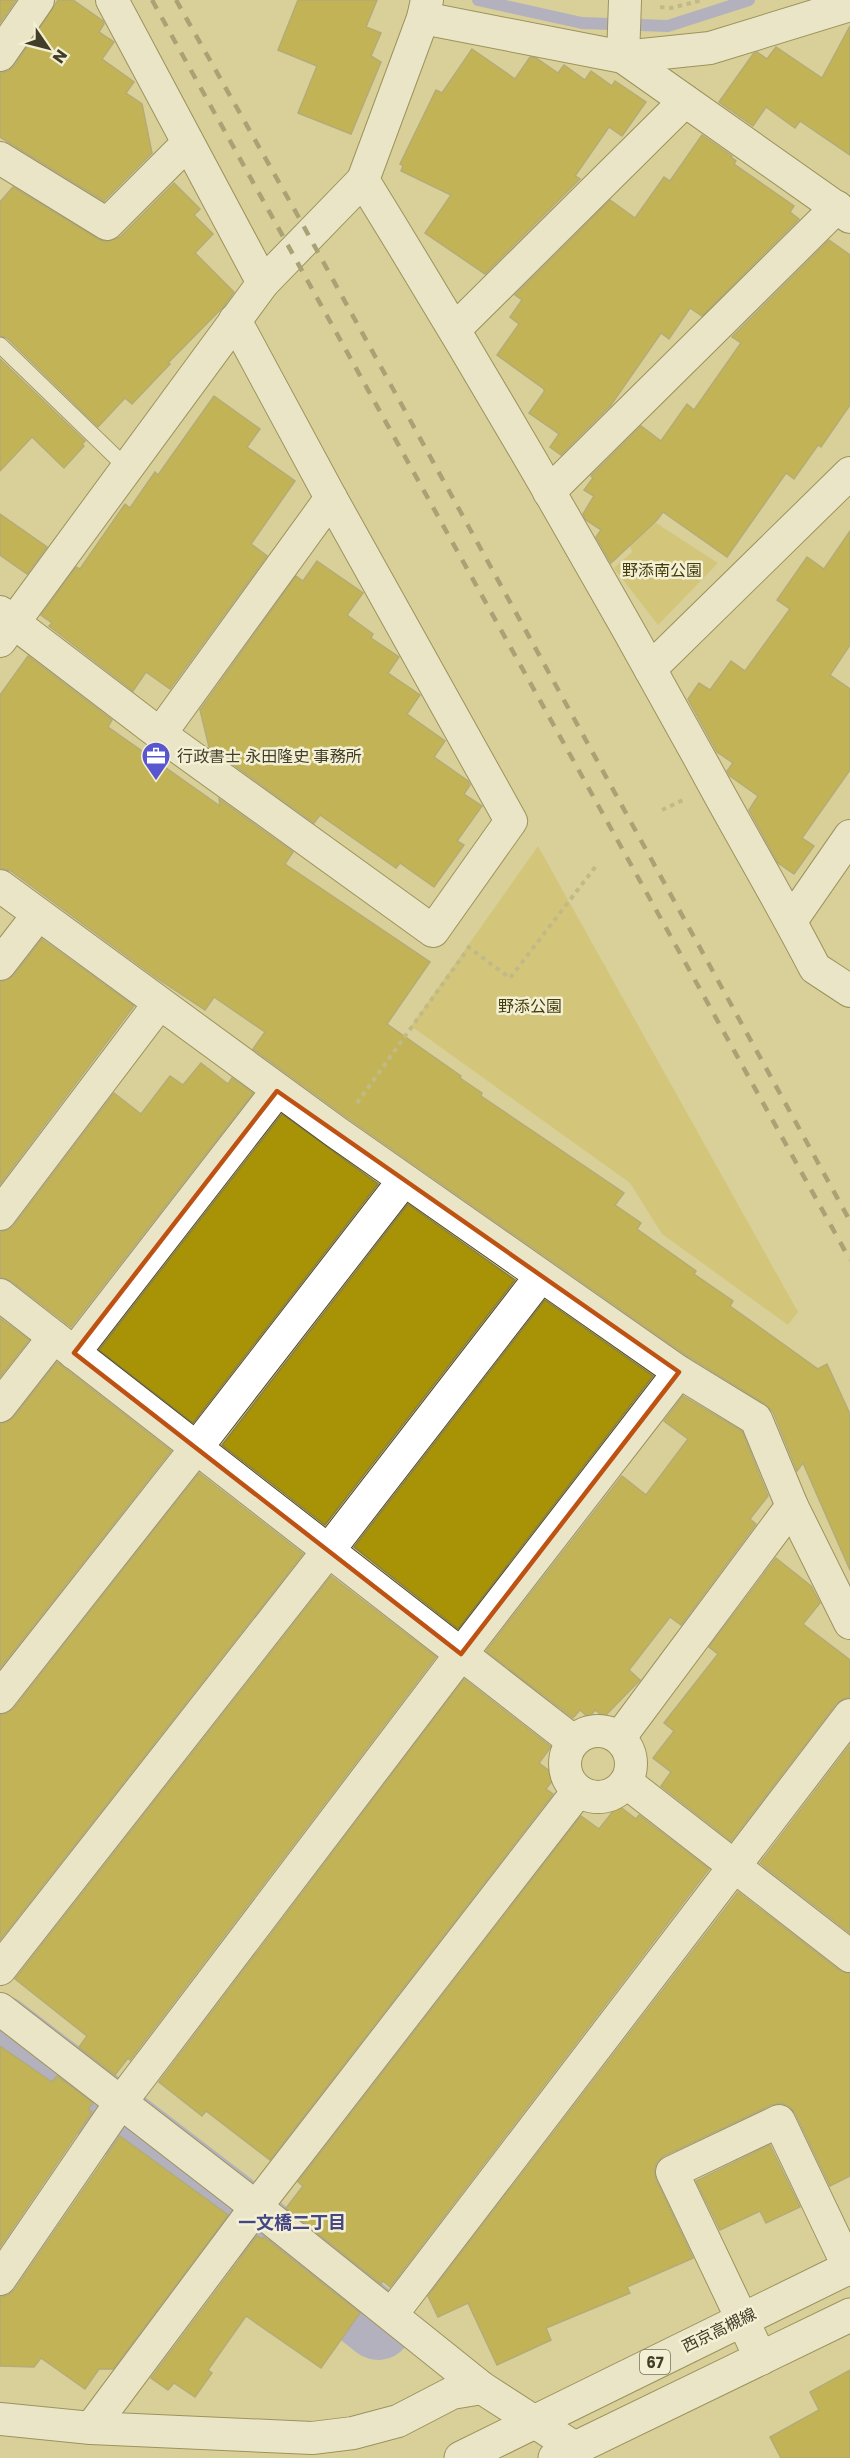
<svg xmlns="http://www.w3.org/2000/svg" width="850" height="2458" font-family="Poppins,'Noto Sans JP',sans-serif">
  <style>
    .green { fill: #cdbb58 }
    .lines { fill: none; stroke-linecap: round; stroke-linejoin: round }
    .stream { stroke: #868de9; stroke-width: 12 }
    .river { stroke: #868de9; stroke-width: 70 }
    .building { fill: #a79305; stroke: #887e4b; stroke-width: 1.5 }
    .service-casing { stroke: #534914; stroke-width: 17 }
    .minor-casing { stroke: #534914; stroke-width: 34 }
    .primary-casing { stroke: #534914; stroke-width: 35 }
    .path { stroke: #a59d72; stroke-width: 4; stroke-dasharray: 4.5 4.5; stroke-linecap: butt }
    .service { stroke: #fff; stroke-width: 15 }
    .minor { stroke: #fff; stroke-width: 32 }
    .primary { stroke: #fff; stroke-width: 33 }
    .rail { stroke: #716b4b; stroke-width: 4.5; stroke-dasharray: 10 10; stroke-linecap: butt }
    .marked { fill: none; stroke: #be5213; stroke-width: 4.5; stroke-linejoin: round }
    .labels { text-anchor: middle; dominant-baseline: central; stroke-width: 5; stroke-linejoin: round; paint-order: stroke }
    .shield { fill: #f4f0d5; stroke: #77735b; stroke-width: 1.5 }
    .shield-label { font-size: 15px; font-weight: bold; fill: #413d27 }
    .park-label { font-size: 16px; fill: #453c0b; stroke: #f4f0d5 }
    .poi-label { font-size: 16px; fill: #413d27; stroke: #f4f0d5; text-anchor: start }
    .street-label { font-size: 16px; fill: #413d27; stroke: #f4f0d5 }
    .neighbourhood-label { font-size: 18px; font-weight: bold; fill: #444784; stroke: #f4f0d5 }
  </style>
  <rect width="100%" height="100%" fill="#d9cf99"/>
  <!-- green -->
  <g class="green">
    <path d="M 650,519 L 718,563 L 658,625 L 614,568 L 632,552 L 630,546 Z"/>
    <path d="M 538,846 L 798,1312 L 788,1325 L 662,1234 L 630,1183 L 411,1026 Z"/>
  </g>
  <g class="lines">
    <!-- stream -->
    <path class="stream" d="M 478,0 L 582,23 L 668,26 L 749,0"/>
    <!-- river -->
    <path class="river" d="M 0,2030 L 228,2205 L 378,2325"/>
  </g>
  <!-- building -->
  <g class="building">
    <path d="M 0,0 L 16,0 L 0,23 Z"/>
    <path d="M 58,0 L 73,0 L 103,21 L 104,24 L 99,32 L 114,42 L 102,59 L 134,82 L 126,93 L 142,104 L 152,153 L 104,201 L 0,137 L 0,73 L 8,71 L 15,65 Z"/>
    <path d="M 298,0 L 377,0 L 366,27 L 381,33 L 371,56 L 381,62 L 351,134 L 298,113 L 317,66 L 278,50 Z"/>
    <path d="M 850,26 L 850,155 L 800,121 L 795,128 L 766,107 L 753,126 L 719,102 L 753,54 L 757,52 L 767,59 L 776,47 L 822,78 Z"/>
    <path d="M 472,49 L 515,79 L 530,57 L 536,58 L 558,73 L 564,65 L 585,80 L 591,71 L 612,86 L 615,81 L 646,102 L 622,136 L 609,127 L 575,176 L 580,179 L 485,274 L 425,233 L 451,195 L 401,171 L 403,166 L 400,164 L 436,90 L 442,93 Z"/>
    <path d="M 702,135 L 732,156 L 731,157 L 736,161 L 734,164 L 794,206 L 790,212 L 799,219 L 702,316 L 690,308 L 669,339 L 661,333 L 611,405 L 561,455 L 550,447 L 559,434 L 529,413 L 544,392 L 544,389 L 497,355 L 519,324 L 510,317 L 522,300 L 515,295 L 610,200 L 635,218 L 664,177 L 670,181 Z"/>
    <path d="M 174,183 L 200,209 L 194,215 L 213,234 L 195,253 L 234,292 L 224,306 L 168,363 L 170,364 L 132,404 L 125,398 L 98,427 L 7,338 L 0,336 L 0,202 L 13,187 L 98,239 L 106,242 L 120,237 Z"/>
    <path d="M 829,240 L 850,255 L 850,405 L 821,447 L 818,445 L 794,479 L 786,473 L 727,557 L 663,512 L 657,520 L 611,563 L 596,537 L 601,530 L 586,520 L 583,514 L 594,496 L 584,490 L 593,478 L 591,476 L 641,426 L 661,441 L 687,404 L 694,410 L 741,343 L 732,337 Z"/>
    <path d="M 0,359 L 85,441 L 82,444 L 84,446 L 64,468 L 32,437 L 0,471 Z"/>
    <path d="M 214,396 L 260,429 L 247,447 L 295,481 L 251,544 L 267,556 L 170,689 L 146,672 L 133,691 L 49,626 L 52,623 L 41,615 L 76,567 L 80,569 L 125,504 L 130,508 L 155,472 L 158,475 Z"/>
    <path d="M 0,514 L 47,547 L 27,574 L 0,555 Z"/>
    <path d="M 850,531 L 850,645 L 830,675 L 850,689 L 850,770 L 802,838 L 814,846 L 794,874 L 778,863 L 749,810 L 758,796 L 730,776 L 727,771 L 733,763 L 717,752 L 688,699 L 699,683 L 710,690 L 731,661 L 745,671 L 790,609 L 777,600 L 807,557 L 824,569 Z"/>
    <path d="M 317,561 L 363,593 L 347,615 L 373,634 L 371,638 L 399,657 L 388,673 L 420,695 L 407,714 L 445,741 L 434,757 L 468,781 L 470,785 L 464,794 L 482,806 L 457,841 L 464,845 L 434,887 L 400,863 L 396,868 L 320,815 L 314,823 L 209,747 L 200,710 L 296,576 L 303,581 Z"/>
    <path d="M 28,656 L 112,720 L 108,727 L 220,806 L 219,799 L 293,852 L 285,864 L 430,962 L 387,1024 L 461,1076 L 460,1078 L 482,1093 L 481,1096 L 624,1193 L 615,1205 L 641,1223 L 637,1229 L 696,1271 L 694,1274 L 733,1301 L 730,1306 L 818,1369 L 827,1364 L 850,1414 L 850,1570 L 803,1463 L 797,1471 L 773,1412 L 765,1404 L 689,1357 L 346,1117 L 253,1049 L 265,1032 L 214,997 L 205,1010 L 155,977 L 11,871 L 0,868 L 0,695 Z"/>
    <path d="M 42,939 L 134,1006 L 0,1184 L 0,982 L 7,980 L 14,975 Z"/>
    <path d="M 201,1063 L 228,1084 L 232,1078 L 253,1093 L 71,1327 L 11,1281 L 0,1277 L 0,1232 L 8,1230 L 14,1225 L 114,1093 L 141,1114 L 170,1076 L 183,1085 Z"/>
    <path d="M 282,1114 L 378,1184 L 193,1423 L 99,1350 Z"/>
    <path d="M 408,1204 L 515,1280 L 325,1525 L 222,1445 Z"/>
    <path d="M 545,1300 L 653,1376 L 458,1629 L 354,1547 Z"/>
    <path d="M 0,1318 L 29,1340 L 0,1377 Z"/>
    <path d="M 57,1362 L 171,1451 L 0,1668 L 0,1424 L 7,1422 L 14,1417 Z"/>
    <path d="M 683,1396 L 742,1431 L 768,1496 L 750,1519 L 756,1524 L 681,1625 L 670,1617 L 629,1670 L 640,1680 L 604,1717 L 595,1710 L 589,1718 L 580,1710 L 573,1718 L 486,1651 L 622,1476 L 646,1495 L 688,1439 L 664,1421 Z"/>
    <path d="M 199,1473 L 303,1554 L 0,1940 L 0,1715 L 7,1713 L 14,1708 Z"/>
    <path d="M 776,1558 L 811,1586 L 820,1603 L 803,1624 L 850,1660 L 850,1697 L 843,1699 L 836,1704 L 731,1841 L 661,1786 L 671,1772 L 653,1758 L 674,1731 L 664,1723 L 718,1654 L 709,1647 Z"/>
    <path d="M 331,1576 L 436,1657 L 130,2060 L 128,2058 L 115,2075 L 79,2047 L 87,2036 L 15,1979 Z"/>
    <path d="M 464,1679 L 551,1747 L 539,1763 L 556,1776 L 546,1789 L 553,1794 L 270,2160 L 206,2111 L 202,2116 L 159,2082 Z"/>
    <path d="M 850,1745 L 850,1933 L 760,1863 Z"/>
    <path d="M 618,1805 L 636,1819 L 639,1815 L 709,1869 L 390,2287 L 383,2281 L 381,2284 L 286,2208 L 303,2186 L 298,2182 L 581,1816 L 599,1829 Z"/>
    <path d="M 738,1892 L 839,1970 L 850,1974 L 850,2176 L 830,2186 L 795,2113 L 790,2107 L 781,2103 L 771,2105 L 664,2156 L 657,2162 L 654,2170 L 656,2179 L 693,2258 L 627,2287 L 630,2293 L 546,2328 L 551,2340 L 497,2365 L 468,2303 L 438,2317 L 428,2296 Z"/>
    <path d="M 0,2046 L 52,2082 L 57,2076 L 93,2103 L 88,2109 L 92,2112 L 0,2247 Z"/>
    <path d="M 120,2136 L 228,2215 L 113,2369 L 99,2369 L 85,2389 L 41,2358 L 34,2367 L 0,2366 L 0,2297 L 8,2295 L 15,2289 Z"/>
    <path d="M 770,2145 L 800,2207 L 766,2223 L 760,2211 L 720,2230 L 696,2181 Z"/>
    <path d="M 257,2236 L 262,2239 L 264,2237 L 360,2313 L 321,2368 L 246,2316 L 208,2370 L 212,2373 L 195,2397 L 174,2383 L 168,2390 L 151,2378 Z"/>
    <path d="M 850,2370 L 850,2458 L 781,2458 L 770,2437 L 819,2410 L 810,2392 Z"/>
  </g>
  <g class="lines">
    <!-- service casing -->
    <g class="service-casing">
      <path id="service" d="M 0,345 L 127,468"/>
    </g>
    <!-- minor casing -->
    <g class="minor-casing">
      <g id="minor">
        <path d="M 112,0 L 263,283"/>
        <path d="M 625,1 L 623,57 L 850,217"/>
        <path d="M 423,18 L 623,57 L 710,48 L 850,5"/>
        <path d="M 0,55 L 38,0"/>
        <path d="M 0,158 L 107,224 L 187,144"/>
        <path d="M 363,180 C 482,373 596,569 705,768 C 741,835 780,900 815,968 L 850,991"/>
        <path d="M 455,329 L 685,101"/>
        <path d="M 549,492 L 837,207"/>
        <path d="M 0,612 L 160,734 L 433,931 L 511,821 L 331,498 L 235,320"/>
        <path d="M 0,641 L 263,283 L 363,180 L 423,18 L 427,0"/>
        <path d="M 650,669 L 850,473"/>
        <path d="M 160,734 L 331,498"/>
        <path d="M 0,886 L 336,1132 L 679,1372 L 756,1419 L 792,1506 L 850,1623"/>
        <path d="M 791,921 L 850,836"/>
        <path d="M 0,964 L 38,915"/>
        <path d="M 0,1214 L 159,1004"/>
        <path d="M 0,1295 L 573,1741"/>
        <path d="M 74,1353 L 277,1091"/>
        <path d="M 0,1406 L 54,1337"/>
        <path d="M 0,1697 L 197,1447 L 404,1180"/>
        <circle cx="598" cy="1764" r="33"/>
        <path d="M 620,1737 L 792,1506"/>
        <path d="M 626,1782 L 850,1956"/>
        <path d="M 0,1969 L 328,1551 L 541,1276"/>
        <path d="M 0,2009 L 256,2207 L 482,2388 L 575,2448"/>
        <path d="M 0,2279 L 121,2102 L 461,1654 L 679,1372"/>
        <path d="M 392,2314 L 850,1715"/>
        <path d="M 761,2359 L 672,2172 L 779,2121 L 850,2270"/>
        <path d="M 0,2419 L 91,2428 L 312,2438 L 353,2433 L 398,2421 L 452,2393 L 482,2388"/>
        <path d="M 91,2428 L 256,2207 L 578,1791"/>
      </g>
    </g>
    <!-- primary casing -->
    <g class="primary-casing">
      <g id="primary">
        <path d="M 461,2458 L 850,2267"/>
        <path d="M 555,2458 L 850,2315"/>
      </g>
    </g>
    <!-- path -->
    <g class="path">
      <path d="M 660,7 L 671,8 L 703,0"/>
      <path d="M 662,810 L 683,800"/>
      <path d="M 467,946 L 510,978 L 596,866"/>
      <path d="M 357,1103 L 465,953"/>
    </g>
    <!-- service -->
    <use href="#service" class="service"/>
    <!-- minor -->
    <use href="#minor" class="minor"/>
    <!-- primary -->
    <use href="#primary" class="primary"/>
    <!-- rail -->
    <g class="rail">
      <path d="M 152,0 L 850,1260"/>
      <path d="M 176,0 L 298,216 L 850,1221"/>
    </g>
  </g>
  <!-- marked area -->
  <path d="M0 0H850V2458H0ZM 277,1091 L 679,1372 L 461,1654 L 74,1353 Z" fill="#d9cf99" fill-opacity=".55" fill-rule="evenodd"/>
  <path class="marked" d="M 277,1091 L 679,1372 L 461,1654 L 74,1353 Z"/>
  <!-- icons -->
  <defs>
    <g id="office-pin" transform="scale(1.5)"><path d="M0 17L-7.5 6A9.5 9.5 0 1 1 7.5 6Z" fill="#5957cf" stroke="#f4f0d5"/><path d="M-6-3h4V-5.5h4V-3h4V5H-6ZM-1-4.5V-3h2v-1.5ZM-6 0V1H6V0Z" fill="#fff"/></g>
  </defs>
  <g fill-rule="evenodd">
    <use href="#office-pin" x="156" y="756"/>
  </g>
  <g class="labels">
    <!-- shield labels -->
    <rect class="shield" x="640" y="2350" width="30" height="24" rx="4.5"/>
    <g class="shield-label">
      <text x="655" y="2362">67</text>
    </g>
    <!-- park labels -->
    <g class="park-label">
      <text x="662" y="570">野添南公園</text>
      <text x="530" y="1006">野添公園</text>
    </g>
    <!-- poi labels -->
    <g class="poi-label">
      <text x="177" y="756">行政書士 永田隆史 事務所</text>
    </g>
    <!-- street labels -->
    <g class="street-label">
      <text transform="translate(719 2330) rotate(-26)">西京高槻線</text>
    </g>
    <!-- neighbourhood labels -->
    <g class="neighbourhood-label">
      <text x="292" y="2222">一文橋二丁目</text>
    </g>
  </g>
  <!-- north arrow -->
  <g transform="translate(48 48) rotate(125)" stroke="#f4f0d5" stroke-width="4.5" paint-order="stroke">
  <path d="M0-4.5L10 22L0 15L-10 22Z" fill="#413d27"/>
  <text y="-9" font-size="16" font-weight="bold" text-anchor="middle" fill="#413d27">N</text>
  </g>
</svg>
